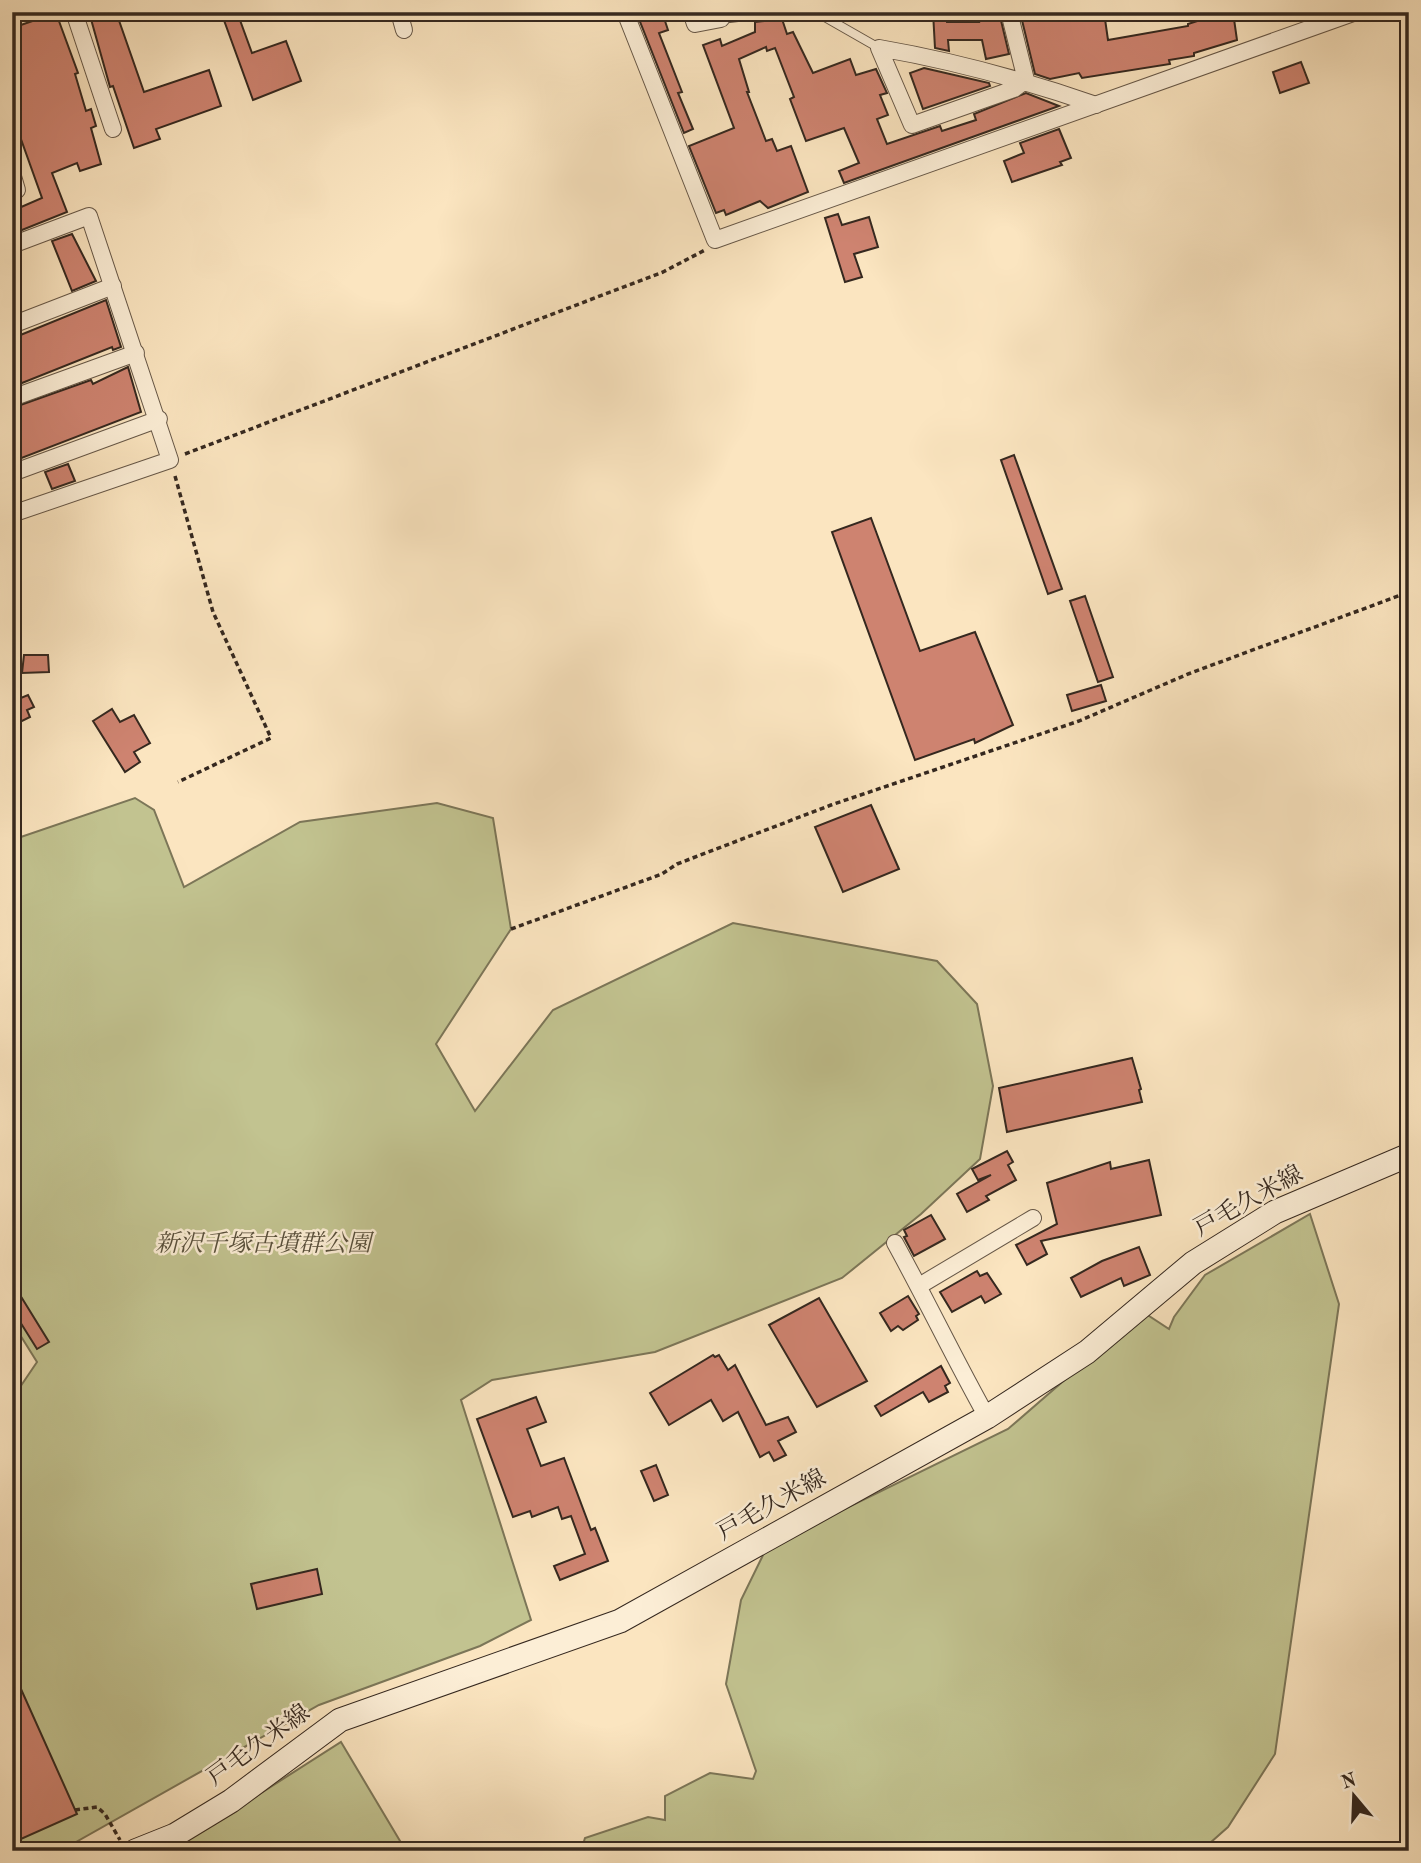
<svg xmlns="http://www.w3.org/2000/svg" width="1421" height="1863" font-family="'Old Standard TT','Noto Serif JP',serif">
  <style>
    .green { fill: #c2c390; stroke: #7c7658; stroke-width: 2 }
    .building { fill: #ce8370; stroke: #35281f; stroke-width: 2 }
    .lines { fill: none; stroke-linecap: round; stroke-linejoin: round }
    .lane-casing { stroke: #665747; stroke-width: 10 }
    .street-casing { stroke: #665747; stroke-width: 18 }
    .secondary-casing { stroke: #35281f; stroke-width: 25 }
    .path { stroke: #35281f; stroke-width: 3.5; stroke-dasharray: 5 3.5; stroke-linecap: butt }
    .lane { stroke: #fceed6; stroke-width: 8 }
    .street { stroke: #fceed6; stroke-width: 16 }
    .secondary { stroke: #fceed6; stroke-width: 23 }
    .labels { text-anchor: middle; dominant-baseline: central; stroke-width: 5; stroke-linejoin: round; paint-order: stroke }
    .street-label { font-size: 24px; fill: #35281f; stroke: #fceed6 }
    .park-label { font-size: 24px; font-style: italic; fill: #584f3b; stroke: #fceed6 }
  </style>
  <rect width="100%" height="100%" fill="#fbe5c0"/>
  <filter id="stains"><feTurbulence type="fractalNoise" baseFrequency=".00286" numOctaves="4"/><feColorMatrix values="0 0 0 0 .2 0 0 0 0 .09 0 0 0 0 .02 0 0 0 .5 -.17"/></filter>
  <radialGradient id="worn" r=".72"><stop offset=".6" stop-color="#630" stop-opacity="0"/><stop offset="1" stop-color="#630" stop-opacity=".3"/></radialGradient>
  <!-- green -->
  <g class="green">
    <path d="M 135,798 L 154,810 L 184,887 L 300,822 L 437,803 L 493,818 L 511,929 L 436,1044 L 475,1111 L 553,1010 L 733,923 L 937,961 L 977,1004 L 993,1086 L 980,1159 L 921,1214 L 842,1278 L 655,1352 L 492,1380 L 461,1400 L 531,1620 L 480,1646 L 319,1705 L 60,1851 L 12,1851 L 12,1399 L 37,1362 L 12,1322 L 12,840 Z"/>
    <path d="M 1310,1214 L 1339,1304 L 1275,1754 L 1228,1827 L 1201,1851 L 581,1851 L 585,1838 L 648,1817 L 665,1820 L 665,1796 L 710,1773 L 753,1779 L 756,1771 L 726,1684 L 741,1600 L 767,1547 L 1008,1429 L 1143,1312 L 1169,1329 L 1174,1317 L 1205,1275 Z"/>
    <path d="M 341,1742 L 406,1851 L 170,1851 Z"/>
  </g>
  <!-- building -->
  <g class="building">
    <path d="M 89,12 L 116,12 L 144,92 L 209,70 L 221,106 L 156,129 L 160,139 L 134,148 L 113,86 L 110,87 Z"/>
    <path d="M 221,12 L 237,12 L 252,53 L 286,41 L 301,81 L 253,100 Z"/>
    <path d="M 642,12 L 662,12 L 668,30 L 659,33 L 682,92 L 678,93 L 693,129 L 684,133 L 637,14 Z"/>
    <path d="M 933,12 L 946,12 L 947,22 L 979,22 L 976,12 L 999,12 L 1009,54 L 986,59 L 982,40 L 948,40 L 949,51 L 935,48 Z"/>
    <path d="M 1020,12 L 1104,12 L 1108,40 L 1188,26 L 1188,24 L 1219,14 L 1233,12 L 1237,40 L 1194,53 L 1194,56 L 1169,60 L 1170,64 L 1082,78 L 1079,73 L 1050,79 L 1035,74 Z"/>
    <path d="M 56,13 L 78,73 L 75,74 L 86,111 L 91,109 L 96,126 L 91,128 L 101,164 L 80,171 L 77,163 L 52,173 L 67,212 L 12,234 L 12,211 L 42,198 L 12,114 L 12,28 Z"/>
    <path d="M 782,19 L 787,34 L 793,32 L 813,73 L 850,59 L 856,75 L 876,69 L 887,93 L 880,95 L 888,115 L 877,119 L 887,144 L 940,126 L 942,131 L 976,120 L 974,114 L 1026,93 L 1059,106 L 844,183 L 839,171 L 859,163 L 844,128 L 806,141 L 790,99 L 794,97 L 775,48 L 767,51 L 766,47 L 739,59 L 749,92 L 747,92 L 766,141 L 772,139 L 777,151 L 791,146 L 808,192 L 768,208 L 760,201 L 726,215 L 724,210 L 716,213 L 689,146 L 734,128 L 703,45 L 720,39 L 722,46 L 755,32 L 755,22 Z"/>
    <path d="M 1301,62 L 1309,83 L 1280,93 L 1273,72 Z"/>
    <path d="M 924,68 L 989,83 L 990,86 L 923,109 L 910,73 Z"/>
    <path d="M 1059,129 L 1071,158 L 1060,162 L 1062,165 L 1012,182 L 1004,161 L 1024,153 L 1020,143 Z"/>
    <path d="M 838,214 L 842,225 L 869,217 L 878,247 L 854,254 L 862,277 L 845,282 L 825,218 Z"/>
    <path d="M 72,234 L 96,281 L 72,291 L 52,241 Z"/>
    <path d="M 106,300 L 121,347 L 113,350 L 112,347 L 12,387 L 12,346 L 18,344 L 18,336 Z"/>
    <path d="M 128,367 L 141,412 L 19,459 L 17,452 L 12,454 L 12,408 L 91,380 L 93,384 Z"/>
    <path d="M 1014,455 L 1062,589 L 1048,594 L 1001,460 Z"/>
    <path d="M 68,464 L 75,481 L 52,489 L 45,472 Z"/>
    <path d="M 871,518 L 920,651 L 975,632 L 1013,725 L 975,743 L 974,739 L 915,760 L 832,532 Z"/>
    <path d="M 1085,596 L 1113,677 L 1098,682 L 1070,601 Z"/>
    <path d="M 24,655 L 48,655 L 49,672 L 22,673 Z"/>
    <path d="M 12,678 L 21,698 L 28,695 L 34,707 L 27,710 L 30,717 L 12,726 Z"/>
    <path d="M 1101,685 L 1106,701 L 1072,711 L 1067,695 Z"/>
    <path d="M 112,709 L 120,722 L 134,715 L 150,743 L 134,752 L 140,762 L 125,772 L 93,721 Z"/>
    <path d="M 871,805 L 899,869 L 843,892 L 815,827 Z"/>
    <path d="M 1132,1058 L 1141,1089 L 1139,1090 L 1142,1102 L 1007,1132 L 999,1088 Z"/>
    <path d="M 1007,1151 L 1013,1162 L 1008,1165 L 1016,1180 L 986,1196 L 989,1200 L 967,1212 L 957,1194 L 991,1175 L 978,1180 L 972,1169 Z"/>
    <path d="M 1149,1160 L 1161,1215 L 1041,1241 L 1047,1254 L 1027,1265 L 1016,1245 L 1057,1224 L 1047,1183 L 1110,1162 L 1111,1169 Z"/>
    <path d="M 931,1215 L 945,1239 L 914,1256 L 904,1237 L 907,1236 L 904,1230 Z"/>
    <path d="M 1139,1247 L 1150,1275 L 1124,1286 L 1121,1278 L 1081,1297 L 1071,1278 L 1102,1261 Z"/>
    <path d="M 977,1271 L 980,1276 L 987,1273 L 1001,1294 L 985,1303 L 981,1296 L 952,1312 L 940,1292 Z"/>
    <path d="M 12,1282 L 49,1342 L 37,1349 L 12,1309 Z"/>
    <path d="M 908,1296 L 919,1314 L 916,1316 L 918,1320 L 903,1330 L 898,1326 L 891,1331 L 880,1313 Z"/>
    <path d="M 819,1298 L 867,1381 L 817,1407 L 769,1325 Z"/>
    <path d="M 713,1355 L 715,1357 L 719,1355 L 728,1370 L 735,1365 L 766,1425 L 788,1417 L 796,1432 L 778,1441 L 786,1455 L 774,1461 L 769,1452 L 760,1457 L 738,1412 L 723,1421 L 711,1400 L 669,1425 L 650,1393 Z"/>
    <path d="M 941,1366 L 950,1383 L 945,1386 L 948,1392 L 929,1402 L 923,1392 L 881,1416 L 875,1406 Z"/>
    <path d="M 536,1397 L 546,1422 L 527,1429 L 541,1466 L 564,1458 L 591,1530 L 595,1528 L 608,1561 L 560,1580 L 554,1566 L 585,1554 L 571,1516 L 562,1519 L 558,1507 L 532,1517 L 530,1511 L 513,1517 L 477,1419 Z"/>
    <path d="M 656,1465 L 668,1495 L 654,1501 L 641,1471 Z"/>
    <path d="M 317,1569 L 322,1594 L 257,1609 L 251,1584 Z"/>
    <path d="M 12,1669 L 77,1814 L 12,1843 Z"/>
  </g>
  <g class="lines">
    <!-- lane casing -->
    <g class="lane-casing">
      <g id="lane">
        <path d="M 816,12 L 879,48"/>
        <path d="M 721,19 L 782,12"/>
      </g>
    </g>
    <!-- street casing -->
    <g class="street-casing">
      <g id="street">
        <path d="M 74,12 L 113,129"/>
        <path d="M 399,12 L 404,30"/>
        <path d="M 625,12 L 715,240 L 1356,12"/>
        <path d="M 691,12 L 695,24 L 721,19"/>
        <path d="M 1009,12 L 1026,80 L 1014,89 L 912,125 L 879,48 C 954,61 1024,80 1096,105"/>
        <path d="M 12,173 L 17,190 L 12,191"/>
        <path d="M 12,245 L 89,216 L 170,460 L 12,514"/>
        <path d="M 12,325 L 113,286"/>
        <path d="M 12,398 L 136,353"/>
        <path d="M 12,473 L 159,419"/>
        <path d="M 895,1243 C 927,1301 955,1360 987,1417"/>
        <path d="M 919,1286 L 1033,1218"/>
      </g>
    </g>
    <!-- secondary casing -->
    <g class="secondary-casing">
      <path id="secondary" d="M 135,1851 L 175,1835 L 231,1801 L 340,1720 L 620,1621 L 987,1417 L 1087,1352 L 1193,1263 L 1275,1212 L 1409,1155"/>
    </g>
    <!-- path -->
    <g class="path">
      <path d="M 185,454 L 663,272 L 705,250"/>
      <path d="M 175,476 L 213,612 L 271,738 L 178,782"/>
      <path d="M 511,929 L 662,874 L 677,864 L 831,805 L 1079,721 L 1188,674 L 1409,592"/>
      <path d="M 75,1810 L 97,1807 L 105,1814 L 120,1840"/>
    </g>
    <!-- lane -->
    <use href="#lane" class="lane"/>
    <!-- street -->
    <use href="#street" class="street"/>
    <!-- secondary -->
    <use href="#secondary" class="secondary"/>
  </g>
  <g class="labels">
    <!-- street labels -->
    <g class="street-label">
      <text transform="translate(1249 1202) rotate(-29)">戸毛久米線</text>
      <text transform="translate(772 1506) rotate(-29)">戸毛久米線</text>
      <text transform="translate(259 1746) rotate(-36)">戸毛久米線</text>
    </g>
    <!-- park labels -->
    <g class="park-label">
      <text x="263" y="1245">新沢千塚古墳群公園</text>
    </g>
  </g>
  <!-- margin -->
  <rect width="1421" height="1863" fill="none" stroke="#fbe5c0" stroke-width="42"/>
  <rect x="14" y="14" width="1393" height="1835" fill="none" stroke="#35281f" stroke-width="3.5"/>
  <rect x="21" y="21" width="1379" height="1821" fill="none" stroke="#35281f" stroke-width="2"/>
  <!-- north arrow -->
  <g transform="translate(1354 1796) rotate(341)" stroke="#fceed6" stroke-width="5" paint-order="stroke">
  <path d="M0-5L12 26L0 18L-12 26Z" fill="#35281f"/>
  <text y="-10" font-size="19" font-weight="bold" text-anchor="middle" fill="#35281f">N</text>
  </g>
  <rect width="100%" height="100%" filter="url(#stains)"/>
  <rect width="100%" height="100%" fill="url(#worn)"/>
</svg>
